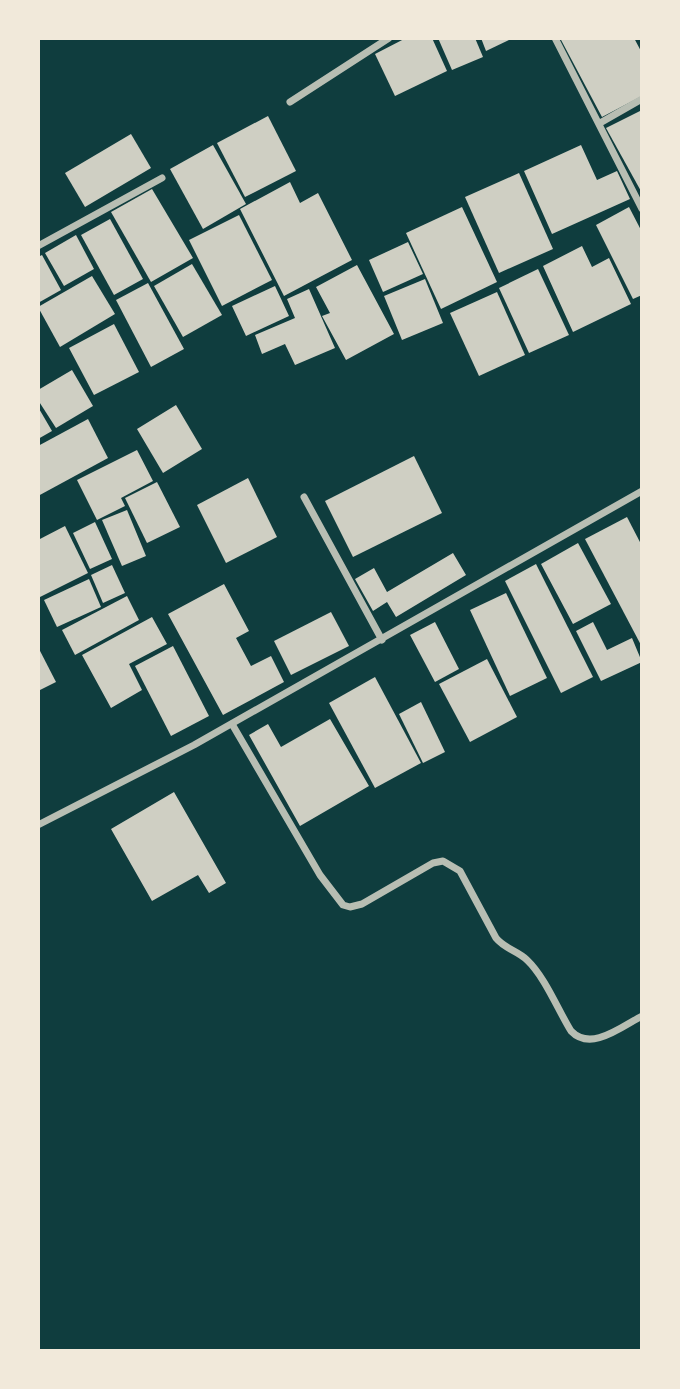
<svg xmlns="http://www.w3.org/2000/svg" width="680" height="1389" font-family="'Open Sans',sans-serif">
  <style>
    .building { fill: #cfcfc3 }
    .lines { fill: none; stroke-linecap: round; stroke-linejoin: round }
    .minor { stroke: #b8beb3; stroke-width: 7 }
  </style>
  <rect width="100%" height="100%" fill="#0f3d3e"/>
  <!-- building -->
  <g class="building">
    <path d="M 406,38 L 432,38 L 447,71 L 395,96 L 375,54 Z"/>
    <path d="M 438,38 L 475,38 L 483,57 L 452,70 Z"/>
    <path d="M 481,38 L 513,38 L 486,51 Z"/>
    <path d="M 560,38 L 634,38 L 642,53 L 642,96 L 602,117 Z"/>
    <path d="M 642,110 L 642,193 L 606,128 Z"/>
    <path d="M 268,116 L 296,171 L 245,197 L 217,143 Z"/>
    <path d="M 131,134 L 151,168 L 85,207 L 65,173 Z"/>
    <path d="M 213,145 L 246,204 L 203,229 L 170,169 Z"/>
    <path d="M 581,145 L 597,180 L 617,171 L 630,199 L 552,234 L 524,171 Z"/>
    <path d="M 519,173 L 553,249 L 499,273 L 465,197 Z"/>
    <path d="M 290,182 L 300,203 L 318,193 L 352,260 L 284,296 L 240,209 Z"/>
    <path d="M 152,189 L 193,258 L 151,282 L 111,212 Z"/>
    <path d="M 462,207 L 497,282 L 441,309 L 406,233 Z"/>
    <path d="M 629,207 L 642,232 L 642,295 L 633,299 L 596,225 Z"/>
    <path d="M 239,215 L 272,280 L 222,306 L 189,240 Z"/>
    <path d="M 110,219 L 143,279 L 114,295 L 81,235 Z"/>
    <path d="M 76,235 L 94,269 L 64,286 L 45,253 Z"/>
    <path d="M 408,242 L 423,274 L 383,292 L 369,260 Z"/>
    <path d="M 582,246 L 592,267 L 609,258 L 631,304 L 573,332 L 543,266 Z"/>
    <path d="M 42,255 L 61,290 L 38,303 L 38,257 Z"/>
    <path d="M 192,264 L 222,315 L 183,337 L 154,286 Z"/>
    <path d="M 357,265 L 394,334 L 346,360 L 322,316 L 330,313 L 316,287 Z"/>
    <path d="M 538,269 L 569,335 L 529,353 L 499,288 Z"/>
    <path d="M 92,276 L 115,314 L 60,347 L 38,307 Z"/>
    <path d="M 425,279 L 443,323 L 402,340 L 384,296 Z"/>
    <path d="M 148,283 L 184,349 L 151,367 L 116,300 Z"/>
    <path d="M 275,286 L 289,316 L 246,336 L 232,306 Z"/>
    <path d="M 309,289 L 335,348 L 295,365 L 285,344 L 262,354 L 255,335 L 295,318 L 287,299 Z"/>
    <path d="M 497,292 L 525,355 L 479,376 L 450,313 Z"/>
    <path d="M 114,324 L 139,372 L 94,395 L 69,348 Z"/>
    <path d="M 72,370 L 93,406 L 56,428 L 38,400 L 38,390 Z"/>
    <path d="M 176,405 L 202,449 L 163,473 L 137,429 Z"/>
    <path d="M 38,407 L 52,431 L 38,439 Z"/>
    <path d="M 88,419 L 108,458 L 38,496 L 38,446 Z"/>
    <path d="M 137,450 L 153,481 L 121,498 L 125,506 L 97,520 L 77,480 Z"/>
    <path d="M 414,456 L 442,513 L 353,557 L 325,501 Z"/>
    <path d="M 248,478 L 277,537 L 226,563 L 197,505 Z"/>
    <path d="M 157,482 L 180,527 L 147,543 L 125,498 Z"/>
    <path d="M 127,510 L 146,556 L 122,566 L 102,520 Z"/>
    <path d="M 627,517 L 642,546 L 642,647 L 585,539 Z"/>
    <path d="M 95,522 L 112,559 L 90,569 L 73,533 Z"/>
    <path d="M 65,526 L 88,573 L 40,597 L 38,540 Z"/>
    <path d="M 578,543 L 611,604 L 573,624 L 541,564 Z"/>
    <path d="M 453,553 L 466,575 L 396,617 L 387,602 L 373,611 L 355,579 L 374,568 L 387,592 Z"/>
    <path d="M 536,564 L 593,677 L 561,693 L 505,581 Z"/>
    <path d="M 112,565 L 125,593 L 103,603 L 91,575 Z"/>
    <path d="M 89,579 L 101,607 L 57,627 L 44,600 Z"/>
    <path d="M 224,584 L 249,631 L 236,638 L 251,666 L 271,656 L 284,682 L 223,715 L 168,614 Z"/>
    <path d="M 506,593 L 547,678 L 510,696 L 470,610 Z"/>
    <path d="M 127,596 L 139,620 L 75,655 L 62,630 Z"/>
    <path d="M 331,612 L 349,646 L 291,675 L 274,641 Z"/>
    <path d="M 152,617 L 167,644 L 129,664 L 142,690 L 111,708 L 82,655 Z"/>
    <path d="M 435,622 L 459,669 L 435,682 L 410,635 Z"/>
    <path d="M 593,622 L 607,650 L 632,638 L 642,662 L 601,681 L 576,631 Z"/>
    <path d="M 173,646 L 209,716 L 171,736 L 135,666 Z"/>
    <path d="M 38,647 L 56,682 L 38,691 Z"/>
    <path d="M 487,659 L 517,717 L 470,742 L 439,684 Z"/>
    <path d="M 375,677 L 421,763 L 375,788 L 329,703 Z"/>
    <path d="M 421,702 L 445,752 L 423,763 L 399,714 Z"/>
    <path d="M 330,719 L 369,786 L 300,826 L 249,735 L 268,724 L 281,747 Z"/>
    <path d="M 174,792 L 226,883 L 209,893 L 198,875 L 152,901 L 111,829 Z"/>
  </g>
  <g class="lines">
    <!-- minor -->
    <g class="minor">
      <path d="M 555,38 L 642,209"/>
      <path d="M 290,102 L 389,38"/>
      <path d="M 600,123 L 642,99"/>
      <path d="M 38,246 L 162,178"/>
      <path d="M 304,497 L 382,640"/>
      <path d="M 232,724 L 320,875 L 343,905 L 350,907 L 362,904 L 433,863 L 443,861 L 460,871 L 496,938 C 505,949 518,951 527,960 C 545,977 558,1010 571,1031 C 591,1052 621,1027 642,1016"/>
      <path d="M 38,825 L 194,745 L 642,491"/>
    </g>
  </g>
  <!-- border -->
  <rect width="680" height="1389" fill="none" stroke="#f1e9da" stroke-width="80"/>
</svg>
